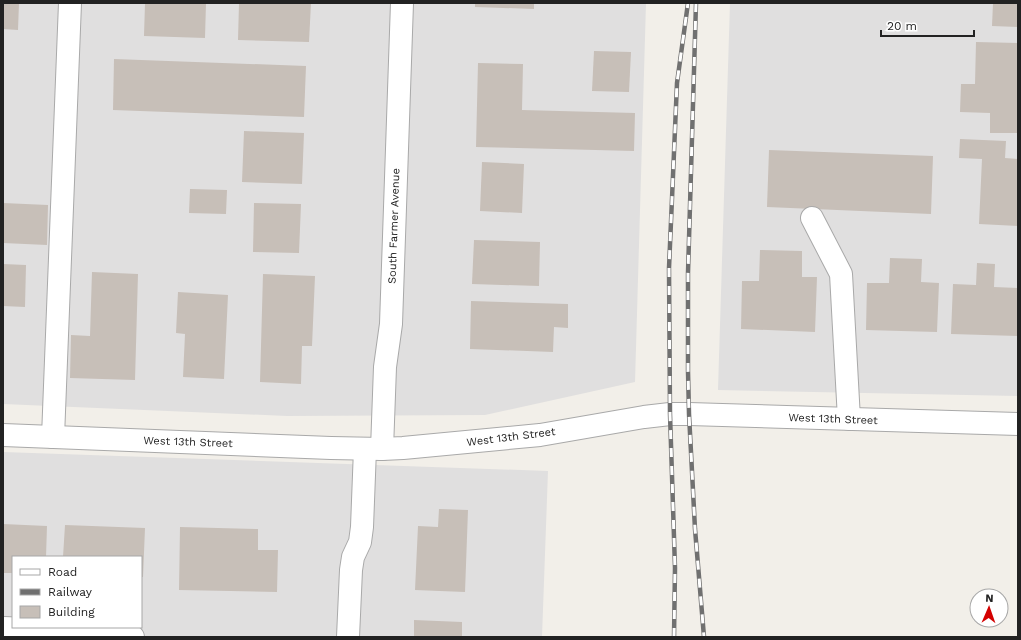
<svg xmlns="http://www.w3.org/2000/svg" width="1021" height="640" font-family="'Work Sans',sans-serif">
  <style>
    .residential { fill: #e0dfdf; fill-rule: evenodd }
    .building { fill: #c7bfb8 }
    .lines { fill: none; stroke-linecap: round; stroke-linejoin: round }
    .minor-casing { stroke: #a9a9a9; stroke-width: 24 }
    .minor { stroke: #fff; stroke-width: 22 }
    .rail-casing { stroke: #707070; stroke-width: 4.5 }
    .rail { stroke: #fff; stroke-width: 3; stroke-dasharray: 9; stroke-linecap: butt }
    .labels { text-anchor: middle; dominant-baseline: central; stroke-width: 4; stroke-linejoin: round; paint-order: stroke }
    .street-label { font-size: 11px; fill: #222; stroke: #fff }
  </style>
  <rect width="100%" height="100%" fill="#f2efe9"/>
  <!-- residential -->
  <g class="residential">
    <path d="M 3,3 L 646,3 L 635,382 L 485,415 L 287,416 L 3,404 Z"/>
    <path d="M 730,3 L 1018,3 L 1018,396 L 718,390 Z"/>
    <path d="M 3,452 L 548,471 L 542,637 L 3,637 ZM 13,557 L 141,557 L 141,627 L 13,627 Z"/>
  </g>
  <!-- building -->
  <g class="building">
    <path d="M 3,3 L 19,3 L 18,30 L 3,29 Z"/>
    <path d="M 145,3 L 206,3 L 205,38 L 144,36 Z"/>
    <path d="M 239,3 L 311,3 L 309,42 L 238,40 Z"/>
    <path d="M 475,3 L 534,3 L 534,9 L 475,7 Z"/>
    <path d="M 993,3 L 1018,3 L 1018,27 L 992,26 Z"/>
    <path d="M 976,42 L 1018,43 L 1018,133 L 990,133 L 990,113 L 960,112 L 961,84 L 975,84 Z"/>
    <path d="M 594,51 L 631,52 L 629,92 L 592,91 Z"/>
    <path d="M 114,59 L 306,66 L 304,117 L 113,110 Z"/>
    <path d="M 478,63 L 523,64 L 522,110 L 635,113 L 634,151 L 476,147 Z"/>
    <path d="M 244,131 L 304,133 L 302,184 L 242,182 Z"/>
    <path d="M 960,139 L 1006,141 L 1005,158 L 1018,159 L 1018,226 L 979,224 L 982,159 L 959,158 Z"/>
    <path d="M 769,150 L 933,156 L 931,214 L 767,207 Z"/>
    <path d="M 482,162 L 524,164 L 522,213 L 480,211 Z"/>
    <path d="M 190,189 L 227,190 L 226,214 L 189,213 Z"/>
    <path d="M 3,203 L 48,205 L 47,245 L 3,243 Z"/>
    <path d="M 254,203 L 301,204 L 299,253 L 253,252 Z"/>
    <path d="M 474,240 L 540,242 L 539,286 L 472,284 Z"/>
    <path d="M 760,250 L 802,251 L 802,277 L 817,277 L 815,332 L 741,329 L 742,281 L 759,281 Z"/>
    <path d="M 890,258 L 922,259 L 921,282 L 939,283 L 937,332 L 866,330 L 867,283 L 889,283 Z"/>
    <path d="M 977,263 L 995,264 L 994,287 L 1018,288 L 1018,336 L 951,334 L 953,284 L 976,285 Z"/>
    <path d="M 3,264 L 26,265 L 25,307 L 3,306 Z"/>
    <path d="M 92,272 L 138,274 L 135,380 L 70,378 L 71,335 L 90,336 Z"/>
    <path d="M 263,274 L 315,276 L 312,346 L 302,346 L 301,384 L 260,382 Z"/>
    <path d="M 178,292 L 228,295 L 224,379 L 183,377 L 185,334 L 176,333 Z"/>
    <path d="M 471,301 L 568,304 L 568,328 L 554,327 L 553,352 L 470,349 Z"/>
    <path d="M 439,509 L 468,510 L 465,592 L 415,590 L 418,526 L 438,527 Z"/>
    <path d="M 3,524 L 47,526 L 46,557 L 13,557 L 13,573 L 3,573 Z"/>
    <path d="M 65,525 L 145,528 L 143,577 L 141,577 L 141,557 L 63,557 Z"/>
    <path d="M 180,527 L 258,529 L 258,550 L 278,550 L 277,592 L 179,590 Z"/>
    <path d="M 414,620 L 462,622 L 462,637 L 414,637 Z"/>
  </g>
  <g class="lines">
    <!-- minor casing -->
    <g class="minor-casing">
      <g id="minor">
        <path d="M 812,218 L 841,274 L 849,419"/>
        <path d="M 3,435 L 331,448 L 382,449 L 403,448 L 540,435 L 644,417 L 670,414 L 689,414 L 1018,424"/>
        <path d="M 53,437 L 70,3"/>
        <path d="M 382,449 L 385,367 L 391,324 L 402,3"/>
        <path d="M 3,628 L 110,632 L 124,634 L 133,637"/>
        <path d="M 348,637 L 351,570 L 353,557 L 360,542 L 362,527 L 365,449"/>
      </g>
    </g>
    <!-- minor -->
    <use href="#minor" class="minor"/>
    <!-- rail casing -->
    <g class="rail-casing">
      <g id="rail">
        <path d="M 696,3 L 688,273 L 688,371 L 689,414 L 695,529 L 704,637"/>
        <path d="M 674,637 L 675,568 L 670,414 L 669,268 L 677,83 L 688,3"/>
      </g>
    </g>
    <!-- rail -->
    <use href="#rail" class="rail"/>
  </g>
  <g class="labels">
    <!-- street labels -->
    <g class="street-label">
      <text transform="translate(394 226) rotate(-88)">South Farmer Avenue</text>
      <text transform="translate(833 419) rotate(2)">West 13th Street</text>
      <text transform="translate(511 437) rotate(-7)">West 13th Street</text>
      <text transform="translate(188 442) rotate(2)">West 13th Street</text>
    </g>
  </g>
  <!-- border -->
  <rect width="1021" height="640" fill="none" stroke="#222222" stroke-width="8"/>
  <!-- legend -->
  <rect x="12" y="556" width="130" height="72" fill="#ffffff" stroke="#a7a7a7"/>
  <rect x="20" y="569" width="20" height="6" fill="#ffffff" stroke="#a7a7a7"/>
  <text x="48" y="576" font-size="12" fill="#222222">Road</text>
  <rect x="20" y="589" width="20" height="6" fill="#707070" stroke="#a7a7a7"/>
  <text x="48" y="596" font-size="12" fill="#222222">Railway</text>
  <rect x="20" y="606" width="20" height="12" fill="#c7bfb8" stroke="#a7a7a7"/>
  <text x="48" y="616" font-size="12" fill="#222222">Building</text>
  <!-- north arrow -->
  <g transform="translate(989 608) rotate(2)"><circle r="19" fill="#ffffff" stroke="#a7a7a7"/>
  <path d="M0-3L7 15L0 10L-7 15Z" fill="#d40000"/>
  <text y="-6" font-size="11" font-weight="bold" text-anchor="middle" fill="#222222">N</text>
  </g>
  <!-- scale -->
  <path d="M881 30v6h93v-6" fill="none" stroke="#222222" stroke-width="2"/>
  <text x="887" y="30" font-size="12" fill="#222222" stroke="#ffffff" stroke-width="3" paint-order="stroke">20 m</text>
</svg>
